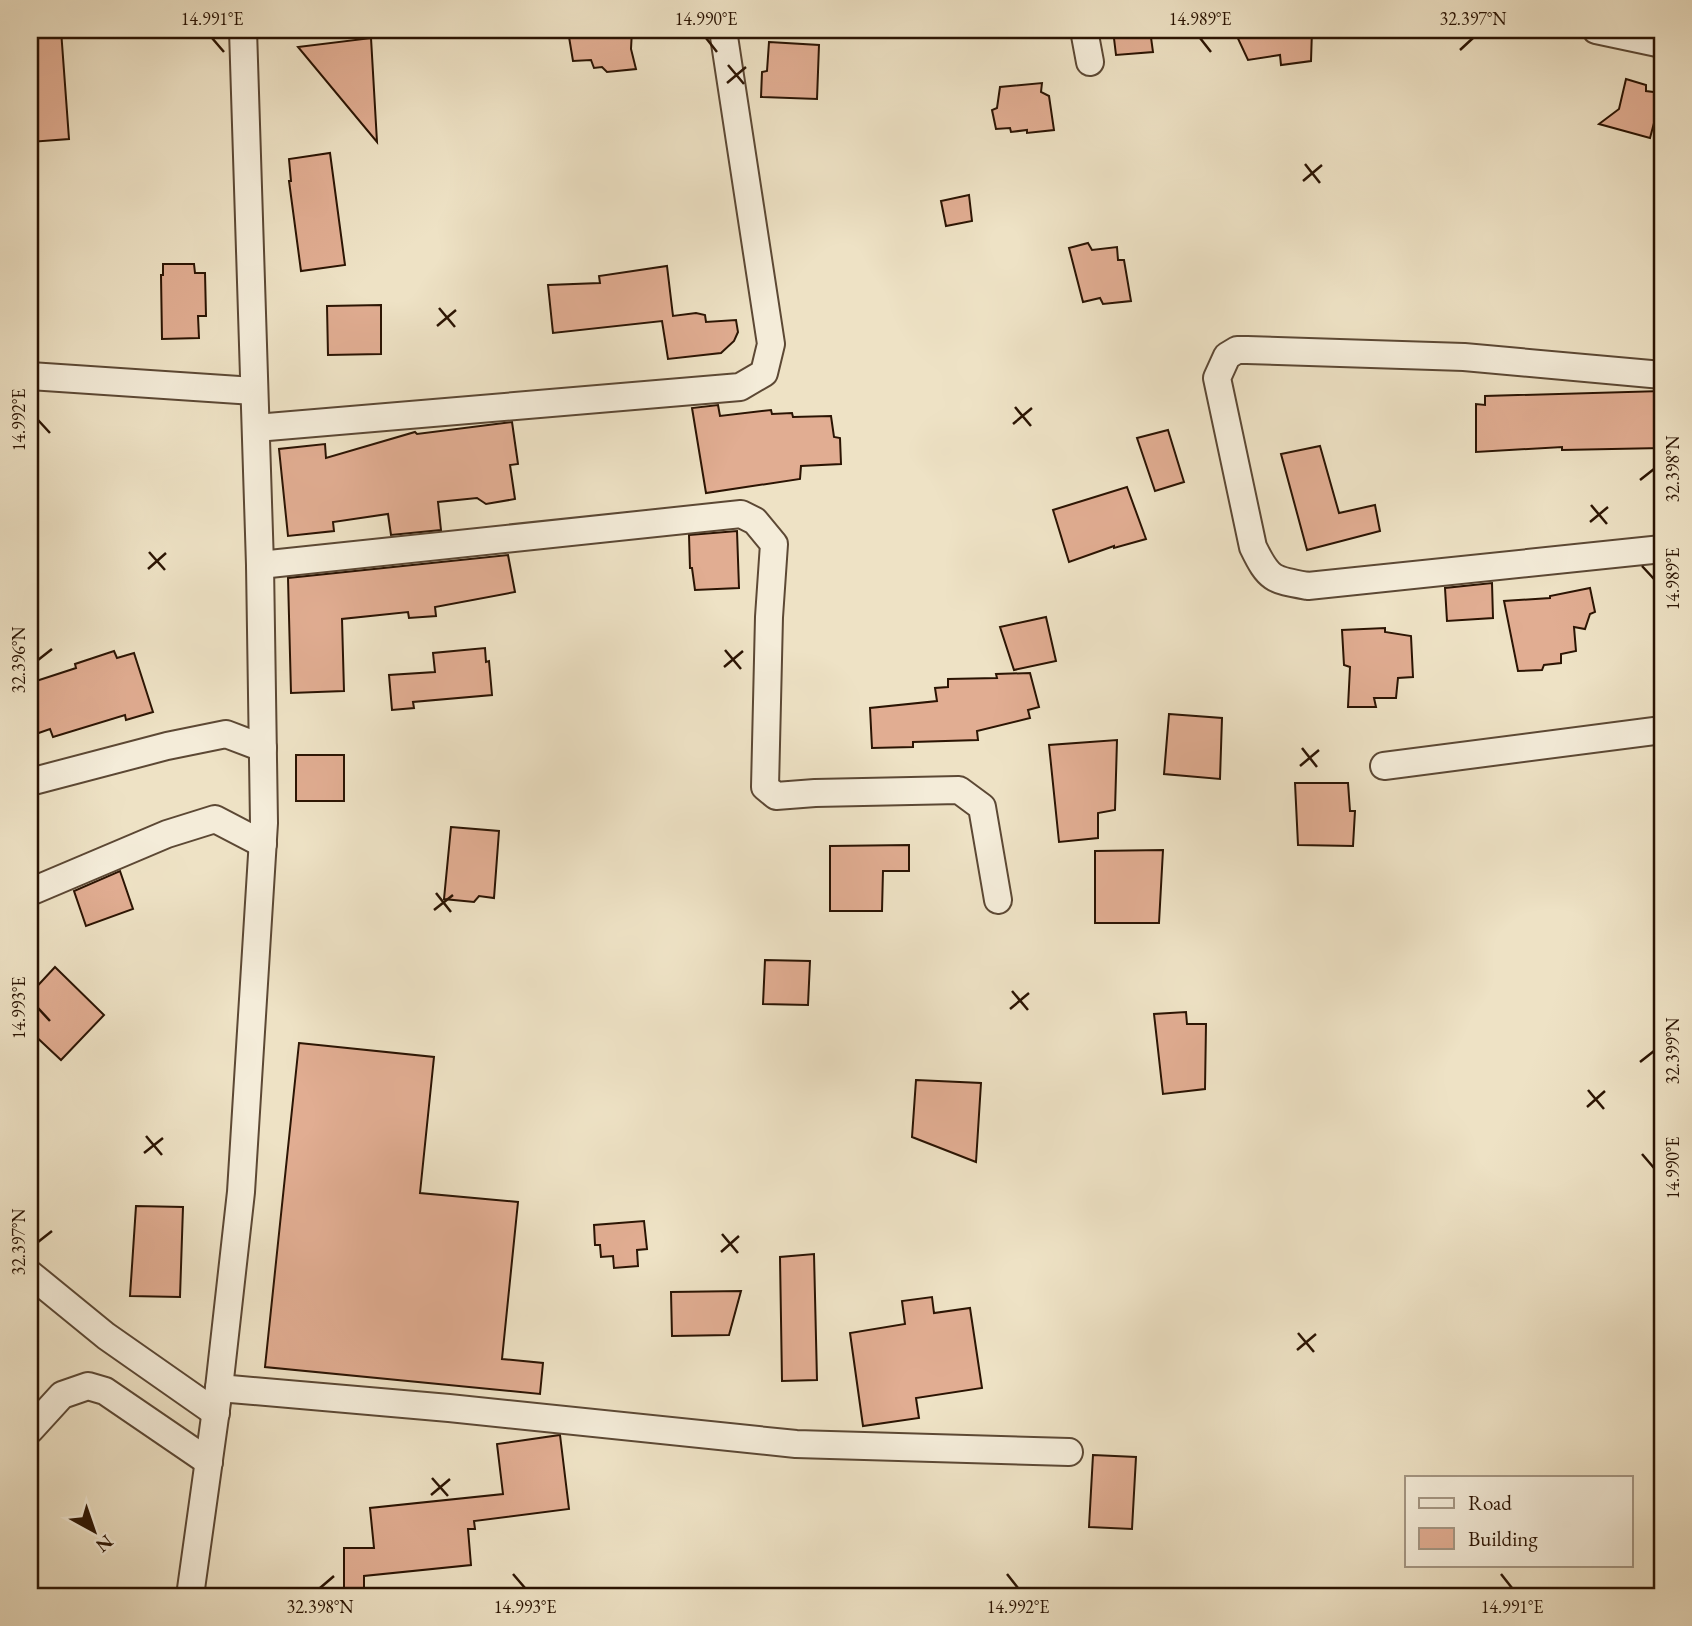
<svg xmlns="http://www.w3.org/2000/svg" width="1692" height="1626" font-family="'EB Garamond',serif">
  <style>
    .building { fill: #e1ad92; stroke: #2b1403; stroke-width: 2 }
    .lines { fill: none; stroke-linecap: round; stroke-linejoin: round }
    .minor-casing { stroke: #5c4834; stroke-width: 30 }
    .minor { stroke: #f4ecd9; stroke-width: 26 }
    .ticks { fill: none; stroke: #2b1403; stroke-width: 2.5 }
    .neatline { fill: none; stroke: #2b1403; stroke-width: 2.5 }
    .ticks-label { font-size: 18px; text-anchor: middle; fill: #2b1403 }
  </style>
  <rect width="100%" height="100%" fill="#eee2c5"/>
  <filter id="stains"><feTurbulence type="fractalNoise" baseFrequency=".00286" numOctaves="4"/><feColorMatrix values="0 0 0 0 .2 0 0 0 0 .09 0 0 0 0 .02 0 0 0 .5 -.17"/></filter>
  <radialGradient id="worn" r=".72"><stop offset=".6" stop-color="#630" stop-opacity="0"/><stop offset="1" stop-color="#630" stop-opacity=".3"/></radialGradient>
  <!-- building -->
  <g class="building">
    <path d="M 30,30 L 61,30 L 69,139 L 30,142 Z"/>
    <path d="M 593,30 L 632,30 L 631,49 L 636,69 L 607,72 L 602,67 L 594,68 L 591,60 L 573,61 L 568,31 Z"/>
    <path d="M 1113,30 L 1150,30 L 1153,52 L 1116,55 Z"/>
    <path d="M 1234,30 L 1312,30 L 1311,61 L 1281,65 L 1280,55 L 1248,60 Z"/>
    <path d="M 371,38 L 377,142 L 298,47 Z"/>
    <path d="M 769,42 L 819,45 L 817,99 L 761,97 L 762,72 L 767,71 Z"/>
    <path d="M 1626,79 L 1646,85 L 1646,91 L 1662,93 L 1650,138 L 1599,124 L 1619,109 Z"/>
    <path d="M 1042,83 L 1041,92 L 1049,96 L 1054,130 L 1027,133 L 1027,130 L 1011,132 L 1010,128 L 996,129 L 992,110 L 997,108 L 1000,87 Z"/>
    <path d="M 330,153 L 345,265 L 301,271 L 289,181 L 291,181 L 289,159 Z"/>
    <path d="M 969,195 L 972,221 L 946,226 L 941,201 Z"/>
    <path d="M 1088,243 L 1092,250 L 1117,247 L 1118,260 L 1124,260 L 1131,301 L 1103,304 L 1100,298 L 1083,302 L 1069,248 Z"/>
    <path d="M 163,264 L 194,264 L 195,273 L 205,273 L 206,316 L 198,316 L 199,338 L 162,339 L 161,275 L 163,275 Z"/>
    <path d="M 667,266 L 673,316 L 696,313 L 705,315 L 706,322 L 736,320 L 738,332 L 734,341 L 721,353 L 668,359 L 662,321 L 553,333 L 548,285 L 600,283 L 599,276 Z"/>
    <path d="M 381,305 L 381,354 L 328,355 L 327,306 Z"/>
    <path d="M 1662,391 L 1662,448 L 1562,450 L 1562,447 L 1476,452 L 1476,404 L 1485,405 L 1485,396 Z"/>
    <path d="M 718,405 L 720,416 L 771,410 L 772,414 L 792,413 L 793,417 L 831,416 L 834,437 L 840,438 L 841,464 L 801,466 L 800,479 L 706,493 L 692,408 Z"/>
    <path d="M 512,422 L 518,464 L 510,465 L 515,499 L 486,504 L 477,498 L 438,502 L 441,530 L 391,535 L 388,514 L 333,522 L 334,531 L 288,536 L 279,449 L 325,444 L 326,458 L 415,432 L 417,434 Z"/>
    <path d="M 1168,430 L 1184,482 L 1155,491 L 1137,438 Z"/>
    <path d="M 1320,446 L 1339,513 L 1375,505 L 1380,531 L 1307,550 L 1281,454 Z"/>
    <path d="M 1127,487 L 1146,539 L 1114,548 L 1114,546 L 1069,562 L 1053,510 Z"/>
    <path d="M 737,531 L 739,588 L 695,590 L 692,568 L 690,568 L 689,535 Z"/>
    <path d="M 508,555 L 515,592 L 435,607 L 436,616 L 409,618 L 408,612 L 342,619 L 344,691 L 291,693 L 288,578 Z"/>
    <path d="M 1492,583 L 1493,618 L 1447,621 L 1445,588 Z"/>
    <path d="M 1590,588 L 1595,612 L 1590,614 L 1585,629 L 1574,627 L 1576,651 L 1561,654 L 1561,663 L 1544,665 L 1542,670 L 1518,671 L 1504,601 L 1550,598 L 1550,596 Z"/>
    <path d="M 1046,617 L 1056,661 L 1014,670 L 1000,627 Z"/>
    <path d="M 1385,628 L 1385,632 L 1411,636 L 1413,677 L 1398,678 L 1396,698 L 1374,698 L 1376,707 L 1348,707 L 1350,667 L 1344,665 L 1342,630 Z"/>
    <path d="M 485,648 L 486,662 L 489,661 L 492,695 L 413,702 L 414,708 L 392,710 L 389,675 L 435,672 L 433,653 Z"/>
    <path d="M 114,651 L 117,658 L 134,653 L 153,712 L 126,720 L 125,715 L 53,737 L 50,729 L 30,736 L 30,683 L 76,668 L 75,664 Z"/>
    <path d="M 1030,673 L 1039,707 L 1028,710 L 1030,718 L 977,731 L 978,740 L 913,742 L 913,747 L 872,748 L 870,708 L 937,701 L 935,688 L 948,687 L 948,679 L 997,678 L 996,674 Z"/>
    <path d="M 1169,714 L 1222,718 L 1220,779 L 1164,774 Z"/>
    <path d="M 1117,740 L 1115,810 L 1098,813 L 1098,838 L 1059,842 L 1049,745 Z"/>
    <rect x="296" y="755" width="48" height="46"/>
    <path d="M 1295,783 L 1348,783 L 1350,811 L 1355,811 L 1353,846 L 1298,845 Z"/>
    <path d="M 451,827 L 499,831 L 494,898 L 479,896 L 474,902 L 444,899 Z"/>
    <path d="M 909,845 L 909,871 L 883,871 L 882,911 L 830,911 L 830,846 Z"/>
    <path d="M 1163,850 L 1159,923 L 1095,923 L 1095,851 Z"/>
    <path d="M 120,871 L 133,909 L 86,926 L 74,891 Z"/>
    <path d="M 765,960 L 810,961 L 808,1005 L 763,1004 Z"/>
    <path d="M 55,967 L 104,1015 L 61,1060 L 30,1031 L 30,994 Z"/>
    <path d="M 1186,1012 L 1187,1024 L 1206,1024 L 1205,1089 L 1163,1094 L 1154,1014 Z"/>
    <path d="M 299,1043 L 434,1057 L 420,1193 L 518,1202 L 502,1359 L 543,1363 L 540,1394 L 265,1367 Z"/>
    <path d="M 916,1080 L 981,1083 L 976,1162 L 912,1137 Z"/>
    <path d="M 136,1206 L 183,1207 L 180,1297 L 130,1296 Z"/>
    <path d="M 644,1221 L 647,1249 L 637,1250 L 638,1266 L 614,1268 L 613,1256 L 601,1257 L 600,1245 L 595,1245 L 594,1225 Z"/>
    <path d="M 814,1254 L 817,1380 L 782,1381 L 780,1257 Z"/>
    <path d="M 741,1291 L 729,1335 L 672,1336 L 671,1292 Z"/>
    <path d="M 932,1297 L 934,1313 L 970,1308 L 982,1388 L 916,1398 L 919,1418 L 863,1426 L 850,1333 L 905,1324 L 902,1301 Z"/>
    <path d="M 560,1435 L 569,1509 L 474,1521 L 475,1529 L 468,1529 L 471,1565 L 364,1576 L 364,1589 L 344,1589 L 344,1548 L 374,1548 L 370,1508 L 503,1494 L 497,1444 Z"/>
    <path d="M 1093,1455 L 1136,1457 L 1132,1529 L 1089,1527 Z"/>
  </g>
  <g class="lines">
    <!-- minor casing -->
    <g class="minor-casing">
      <g id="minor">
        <path d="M 1084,30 L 1090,62"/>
        <path d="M 1596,30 L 1662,44"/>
        <path d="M 1662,375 L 1464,357 L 1247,350 L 1237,350 L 1227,356 L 1217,378 L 1253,547 C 1269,580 1273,580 1308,586 L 1662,549"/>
        <path d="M 30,376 L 254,391"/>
        <path d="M 256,428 L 740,387 L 764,373 L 771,344 L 723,30"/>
        <path d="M 260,565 L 741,514 L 755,521 L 774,544 L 769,617 L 765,787 L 776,796 L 815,793 L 959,790 L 982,807 L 998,900"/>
        <path d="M 1384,766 L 1662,730"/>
        <path d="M 30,782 L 167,746 L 226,734 L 263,748"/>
        <path d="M 30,892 L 167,834 L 215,819 L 263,844"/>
        <path d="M 30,1274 L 106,1336 L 216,1413"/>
        <path d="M 219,1388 L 449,1408 L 796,1444 L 1069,1452"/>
        <path d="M 30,1430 L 62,1395 L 88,1386 L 105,1391 L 209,1462"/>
        <path d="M 190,1596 L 219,1388 L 241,1192 L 264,823 L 260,565 L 243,30"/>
      </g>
    </g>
    <!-- minor -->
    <use href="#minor" class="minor"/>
  </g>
  <!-- ticks -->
  <path class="ticks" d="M 212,38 L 224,52M 706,38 L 717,52M 1200,38 L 1211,52M 1460,50 L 1473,38M 728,65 L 744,84M 727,83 L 746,67M 1305,164 L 1320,183M 1303,181 L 1322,165M 439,308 L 455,327M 437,326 L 456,310M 1015,407 L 1031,426M 38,420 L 50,433M 1013,424 L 1032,408M 1640,480 L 1654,469M 1591,505 L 1607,524M 1590,522 L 1608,507M 149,552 L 165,570M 1642,566 L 1654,579M 148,569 L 166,553M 725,650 L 741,669M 38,660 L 52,649M 724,667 L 743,651M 1302,748 L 1317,767M 1300,766 L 1319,750M 436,893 L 451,912M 434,910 L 453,895M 1012,991 L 1028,1010M 38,1008 L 50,1021M 1010,1009 L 1029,993M 1640,1062 L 1654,1051M 1588,1090 L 1604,1109M 1587,1107 L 1605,1091M 146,1136 L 162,1155M 144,1153 L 163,1138M 1642,1154 L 1654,1168M 722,1234 L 738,1253M 38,1242 L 52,1231M 721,1252 L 739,1236M 1298,1333 L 1314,1352M 1297,1350 L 1316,1334M 432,1478 L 448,1496M 431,1495 L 450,1479M 513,1574 L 525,1588M 1007,1574 L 1018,1588M 1501,1574 L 1512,1588M 320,1588 L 334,1576"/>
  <!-- margin -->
  <rect width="1692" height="1626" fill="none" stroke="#eee2c5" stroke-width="77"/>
  <!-- legend -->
  <rect x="1405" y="1476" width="228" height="91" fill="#f4ecd9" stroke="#a49683" stroke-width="2"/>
  <rect x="1419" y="1498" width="35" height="10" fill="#f4ecd9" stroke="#a49683" stroke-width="2"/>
  <text x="1468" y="1510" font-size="21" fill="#2b1403">Road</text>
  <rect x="1419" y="1528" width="35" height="21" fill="#e1ad92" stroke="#a49683" stroke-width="2"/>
  <text x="1468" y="1546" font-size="21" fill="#2b1403">Building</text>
  <!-- north arrow -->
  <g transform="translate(94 1531) rotate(140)" stroke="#f4ecd9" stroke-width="5" paint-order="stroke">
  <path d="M0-5L12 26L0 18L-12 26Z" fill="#2b1403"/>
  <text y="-10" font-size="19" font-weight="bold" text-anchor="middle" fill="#2b1403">N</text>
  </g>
  <rect x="38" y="38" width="1616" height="1550" class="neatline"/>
  <g class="ticks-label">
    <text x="212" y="25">14.991°E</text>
    <text x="706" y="25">14.990°E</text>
    <text x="1200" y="25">14.989°E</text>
    <text x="1473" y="25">32.397°N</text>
    <text transform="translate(19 420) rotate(-90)" y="6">14.992°E</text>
    <text transform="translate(1673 469) rotate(-90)" y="6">32.398°N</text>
    <text transform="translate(1673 579) rotate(-90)" y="6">14.989°E</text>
    <text transform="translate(19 660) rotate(-90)" y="6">32.396°N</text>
    <text transform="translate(19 1008) rotate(-90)" y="6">14.993°E</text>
    <text transform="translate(1673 1051) rotate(-90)" y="6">32.399°N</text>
    <text transform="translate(1673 1168) rotate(-90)" y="6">14.990°E</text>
    <text transform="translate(19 1242) rotate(-90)" y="6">32.397°N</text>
    <text x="320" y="1613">32.398°N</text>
    <text x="525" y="1613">14.993°E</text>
    <text x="1018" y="1613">14.992°E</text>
    <text x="1512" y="1613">14.991°E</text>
  </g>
  <rect width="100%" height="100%" filter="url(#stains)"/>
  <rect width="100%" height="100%" fill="url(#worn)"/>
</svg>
